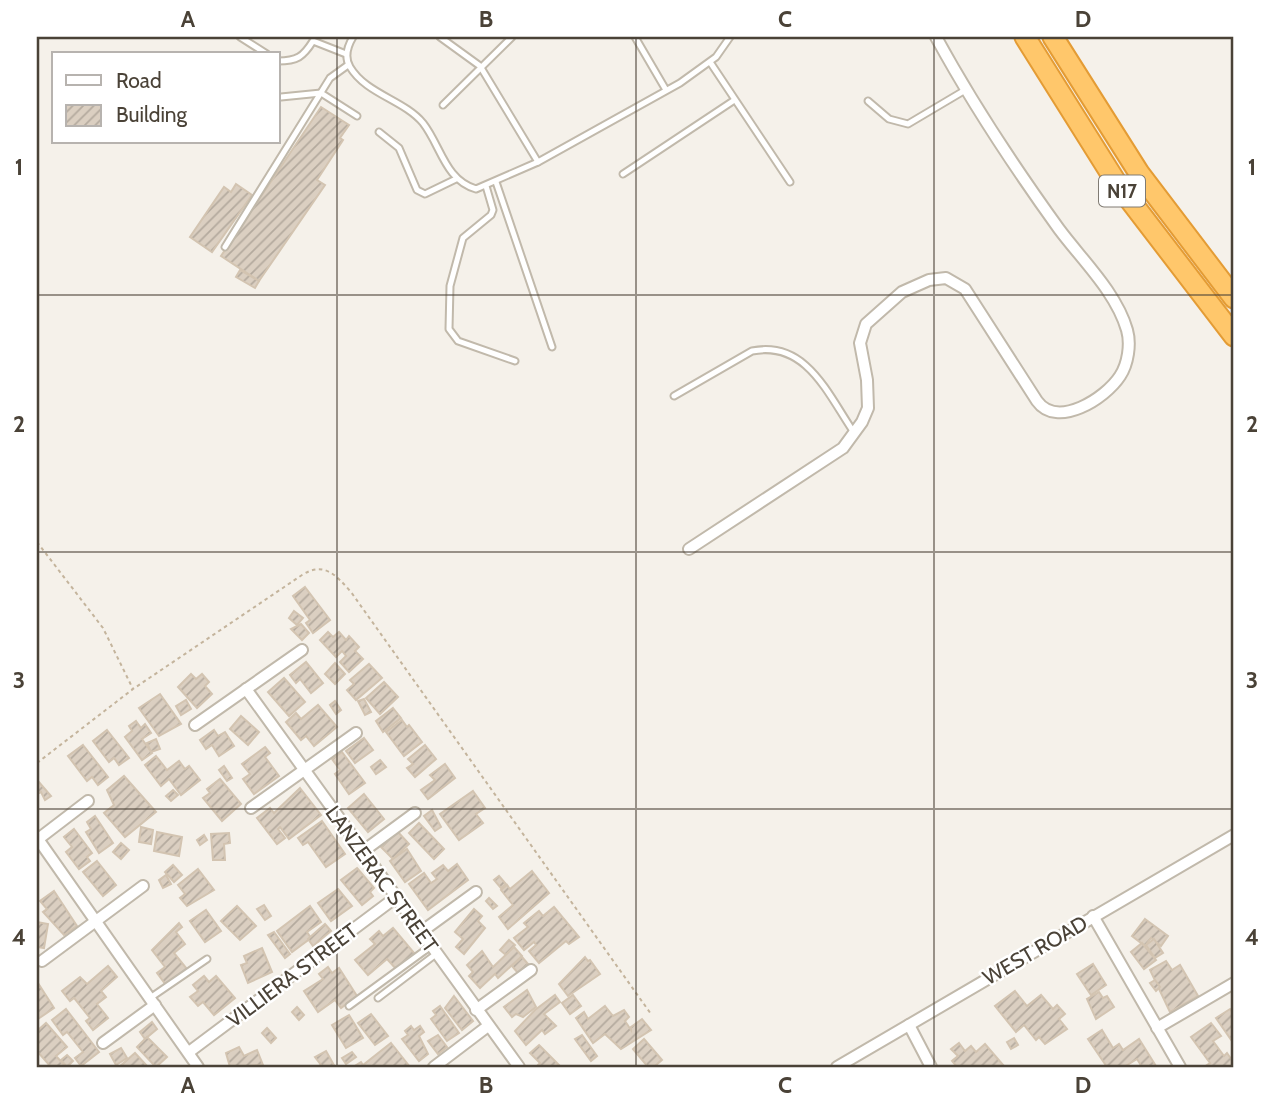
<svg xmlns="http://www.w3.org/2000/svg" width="1271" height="1104" font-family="Cabin,sans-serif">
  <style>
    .building { fill: url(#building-hatch); stroke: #d3c4b1; stroke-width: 2 }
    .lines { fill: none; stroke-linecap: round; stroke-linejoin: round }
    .lane-casing { stroke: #c1b9ab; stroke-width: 9 }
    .street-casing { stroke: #c1b9ab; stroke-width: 14 }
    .highway-casing { stroke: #e49c35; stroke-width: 23 }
    .path { stroke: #c4b49c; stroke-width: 2; stroke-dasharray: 3.5 3.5; stroke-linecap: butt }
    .lane { stroke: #fff; stroke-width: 5 }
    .street { stroke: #fff; stroke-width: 10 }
    .highway { stroke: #ffc76b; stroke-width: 19 }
    .grid { fill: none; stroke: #4a4237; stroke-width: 2; stroke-opacity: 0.55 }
    .labels { text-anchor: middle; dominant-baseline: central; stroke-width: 5; stroke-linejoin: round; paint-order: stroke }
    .shield { fill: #fff; stroke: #807b73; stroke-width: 2 }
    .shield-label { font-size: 19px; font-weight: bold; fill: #4a4237 }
    .street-label { font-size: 21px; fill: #4a4237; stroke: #fff }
    .neatline { fill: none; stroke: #4a4237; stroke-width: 2.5 }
    .grid-label { font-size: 23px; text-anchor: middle; font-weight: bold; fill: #4a4237 }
  </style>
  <defs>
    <pattern id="building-hatch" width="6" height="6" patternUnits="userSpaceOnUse" patternTransform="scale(1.75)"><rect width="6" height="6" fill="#dbcfc1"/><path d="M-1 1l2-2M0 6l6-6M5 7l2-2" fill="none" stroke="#b4aa9e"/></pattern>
  </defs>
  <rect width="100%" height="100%" fill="#f5f1ea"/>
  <!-- building -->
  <g class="building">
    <path d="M 321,107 L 349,125 L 340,138 L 343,140 L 317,180 L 325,185 L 259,281 L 221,256 Z"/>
    <path d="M 236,184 L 252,195 L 212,252 L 190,237 L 224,187 L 231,192 Z"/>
    <path d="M 240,270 L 259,281 L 255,288 L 236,277 Z"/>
    <path d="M 305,587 L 330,620 L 313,633 L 306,623 L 310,620 L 293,596 Z"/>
    <path d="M 294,611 L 303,618 L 297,625 L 289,618 Z"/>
    <path d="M 301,624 L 309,633 L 302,640 L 291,629 Z"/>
    <path d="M 328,632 L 333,637 L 339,632 L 346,640 L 349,636 L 359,647 L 355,651 L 363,659 L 349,672 L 340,662 L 346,656 L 342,651 L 336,657 L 320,640 Z"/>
    <path d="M 306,662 L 323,683 L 311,693 L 300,679 L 296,683 L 290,675 Z"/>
    <path d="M 335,663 L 345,674 L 335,684 L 325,674 Z"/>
    <path d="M 369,664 L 382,678 L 356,700 L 347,690 L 354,684 L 350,680 Z"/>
    <path d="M 191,674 L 196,679 L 202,674 L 209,682 L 205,686 L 212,694 L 197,708 L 178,687 Z"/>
    <path d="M 284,678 L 305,702 L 289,716 L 268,692 Z"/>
    <path d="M 384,682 L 398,697 L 380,714 L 366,698 Z"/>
    <path d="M 160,694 L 181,724 L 159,736 L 139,708 Z"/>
    <path d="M 364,699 L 371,712 L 365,715 L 358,701 Z"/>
    <path d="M 186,700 L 191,709 L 181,715 L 176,706 Z"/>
    <path d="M 335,701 L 341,710 L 336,714 L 330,705 Z"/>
    <path d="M 318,705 L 337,727 L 314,746 L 306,736 L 301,740 L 286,722 L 296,713 L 301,719 Z"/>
    <path d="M 393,708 L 401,718 L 383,732 L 376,721 Z"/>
    <path d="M 241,716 L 259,732 L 248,745 L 230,729 Z"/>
    <path d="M 402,720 L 407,727 L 409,725 L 422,742 L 404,756 L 386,732 Z"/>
    <path d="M 136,721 L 141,728 L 145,724 L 151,733 L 142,739 L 152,753 L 142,760 L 125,737 L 132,731 L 129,726 Z"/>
    <path d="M 107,730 L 129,758 L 119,765 L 114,758 L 109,762 L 93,741 Z"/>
    <path d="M 214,730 L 218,736 L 225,732 L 234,746 L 219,756 L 212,745 L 206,749 L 200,740 Z"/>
    <path d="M 364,738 L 373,750 L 355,763 L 346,751 Z"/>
    <path d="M 156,739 L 160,749 L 151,752 L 147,743 Z"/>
    <path d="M 83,745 L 108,777 L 98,785 L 92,777 L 87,781 L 68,756 Z"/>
    <path d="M 425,745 L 436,759 L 415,777 L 407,768 L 413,764 L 408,759 Z"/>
    <path d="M 265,747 L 270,753 L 265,757 L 279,776 L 254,794 L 243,779 L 250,774 L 242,764 Z"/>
    <path d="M 342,752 L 365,783 L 349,794 L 335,774 L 340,770 L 332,759 Z"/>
    <path d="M 156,756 L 167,770 L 179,761 L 185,769 L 189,766 L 200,780 L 181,795 L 169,779 L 161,786 L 145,765 Z"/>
    <path d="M 380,760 L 386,767 L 376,774 L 371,767 Z"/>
    <path d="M 445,764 L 455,778 L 428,799 L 421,790 L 435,780 L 430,775 Z"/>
    <path d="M 224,766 L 232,778 L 227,781 L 219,770 Z"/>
    <path d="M 124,776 L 156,812 L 125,837 L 104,813 L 114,805 L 107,790 Z"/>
    <path d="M 220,779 L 241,804 L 222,821 L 203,798 L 210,793 L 207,789 Z"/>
    <path d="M 38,781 L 51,796 L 45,800 L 41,792 L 37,794 Z"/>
    <path d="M 300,788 L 321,815 L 289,839 L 280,827 L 278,829 L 285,838 L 277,844 L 257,818 L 270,808 L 274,813 Z"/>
    <path d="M 173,790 L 178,795 L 171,801 L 166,796 Z"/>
    <path d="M 473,791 L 485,808 L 476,814 L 483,823 L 459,840 L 440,814 Z"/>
    <path d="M 364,794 L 384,819 L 368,832 L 348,808 Z"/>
    <path d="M 432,810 L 441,827 L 435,831 L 424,816 Z"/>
    <path d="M 95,816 L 113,843 L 99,853 L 86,832 L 91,829 L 87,822 Z"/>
    <path d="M 322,821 L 345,854 L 326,867 L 308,842 L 303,845 L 298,838 Z"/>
    <path d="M 419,823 L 444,849 L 434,859 L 409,833 Z"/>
    <path d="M 141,827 L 153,830 L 151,844 L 139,842 Z"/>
    <path d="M 74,829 L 92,853 L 87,857 L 90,861 L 79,869 L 66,852 L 72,847 L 64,837 Z"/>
    <path d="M 397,831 L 409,844 L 393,859 L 381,847 Z"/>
    <path d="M 157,832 L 182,837 L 179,856 L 154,851 Z"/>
    <path d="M 229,833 L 230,843 L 224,844 L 225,860 L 213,860 L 211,834 Z"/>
    <path d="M 204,835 L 207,840 L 200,845 L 197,840 Z"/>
    <path d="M 121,843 L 129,850 L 121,859 L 113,852 Z"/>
    <path d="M 407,849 L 421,871 L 405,882 L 390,861 Z"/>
    <path d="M 97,861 L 116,885 L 103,896 L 83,872 Z"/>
    <path d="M 457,864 L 468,880 L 428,910 L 409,884 L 424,873 L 431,883 L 437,879 L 432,873 L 443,865 L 448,871 Z"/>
    <path d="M 173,865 L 182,875 L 174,882 L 165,872 Z"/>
    <path d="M 357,868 L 374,888 L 370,892 L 373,896 L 362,905 L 341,880 Z"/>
    <path d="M 198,869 L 214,890 L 187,906 L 180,898 L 185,894 L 178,885 Z"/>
    <path d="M 532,871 L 549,893 L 508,929 L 499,917 L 513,905 L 501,890 L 507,885 L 510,889 Z"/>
    <path d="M 166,875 L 171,884 L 163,888 L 159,880 Z"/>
    <path d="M 499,876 L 506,884 L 501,888 L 494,880 Z"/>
    <path d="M 338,889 L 352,906 L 331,921 L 318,903 Z"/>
    <path d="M 54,891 L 77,926 L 64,935 L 43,912 L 47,909 L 40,901 Z"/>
    <path d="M 489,898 L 497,906 L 493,909 L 486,901 Z"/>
    <path d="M 264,905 L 271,916 L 265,920 L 257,909 Z"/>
    <path d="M 237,906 L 256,926 L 240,940 L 221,921 Z"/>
    <path d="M 310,906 L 321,922 L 307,932 L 311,938 L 292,952 L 277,931 Z"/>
    <path d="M 554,907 L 579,937 L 569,944 L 566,941 L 539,963 L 529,951 L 536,945 L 534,942 L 524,950 L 514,938 L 528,927 L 524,923 L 539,911 L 543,916 Z"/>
    <path d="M 474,909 L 482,916 L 478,921 L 485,928 L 464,954 L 456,947 L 463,939 L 455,932 Z"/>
    <path d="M 206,910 L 221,931 L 205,942 L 190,921 Z"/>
    <path d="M 1145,919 L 1168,936 L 1161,946 L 1151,938 L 1145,946 L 1132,936 Z"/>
    <path d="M 37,922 L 48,924 L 44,948 L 37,947 Z"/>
    <path d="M 179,923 L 182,927 L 176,932 L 185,944 L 174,953 L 187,969 L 166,985 L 157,973 L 165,967 L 152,950 Z"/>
    <path d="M 325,924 L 331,931 L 313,946 L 308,939 Z"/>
    <path d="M 393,928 L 415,954 L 396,969 L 387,959 L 368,975 L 355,960 L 375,944 L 370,939 L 379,931 L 383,936 Z"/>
    <path d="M 274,932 L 290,954 L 285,958 L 268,935 Z"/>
    <path d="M 1154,939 L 1163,953 L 1155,958 L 1146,945 Z"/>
    <path d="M 509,940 L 515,945 L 506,955 L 500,950 Z"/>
    <path d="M 1142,943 L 1156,960 L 1144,969 L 1131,952 Z"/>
    <path d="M 514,947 L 522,956 L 498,978 L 495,974 L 480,988 L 469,976 L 473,972 L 467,965 L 482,951 L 493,967 Z"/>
    <path d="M 262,948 L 272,972 L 248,983 L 241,965 L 247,963 L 244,956 Z"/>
    <path d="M 522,957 L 528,964 L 518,973 L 512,966 Z"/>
    <path d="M 585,957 L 588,961 L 590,960 L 600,974 L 568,996 L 559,984 Z"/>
    <path d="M 1166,961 L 1172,970 L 1180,965 L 1198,996 L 1170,1012 L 1150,970 Z"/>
    <path d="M 1093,964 L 1106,985 L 1091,995 L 1077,974 Z"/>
    <path d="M 108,966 L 117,977 L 101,991 L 106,997 L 97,1004 L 108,1018 L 93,1030 L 86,1021 L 90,1018 L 74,998 L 70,1001 L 62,991 L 80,977 L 87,984 Z"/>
    <path d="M 328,967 L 332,973 L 339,968 L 357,996 L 341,1008 L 335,1000 L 318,1012 L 304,991 L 323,979 L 319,974 Z"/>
    <path d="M 204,976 L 209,982 L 216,976 L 235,998 L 214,1015 L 203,1002 L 198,1006 L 190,997 L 198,991 L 193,985 Z"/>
    <path d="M 1155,980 L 1160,987 L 1156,991 L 1150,983 Z"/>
    <path d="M 38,983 L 54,1008 L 38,1019 L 37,984 Z"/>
    <path d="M 527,990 L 536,1007 L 523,1017 L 516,1014 L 512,1017 L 504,1007 Z"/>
    <path d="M 1015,991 L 1027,1006 L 1041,995 L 1053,1009 L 1057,1005 L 1065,1014 L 1059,1019 L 1067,1029 L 1045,1044 L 1039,1037 L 1036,1040 L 1024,1025 L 1016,1032 L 995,1006 Z"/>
    <path d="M 1099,992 L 1103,998 L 1107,996 L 1114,1007 L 1096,1019 L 1087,999 Z"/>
    <path d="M 555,995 L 560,1002 L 544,1014 L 556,1026 L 545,1034 L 542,1030 L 526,1045 L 515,1031 L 535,1010 Z"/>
    <path d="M 573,995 L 581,1006 L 570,1014 L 562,1003 Z"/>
    <path d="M 454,996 L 473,1021 L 462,1030 L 445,1008 Z"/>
    <path d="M 440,1006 L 459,1033 L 447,1041 L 431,1019 L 436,1015 L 433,1011 Z"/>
    <path d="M 605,1006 L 613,1016 L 624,1010 L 629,1017 L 625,1021 L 631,1030 L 631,1027 L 642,1019 L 651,1030 L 621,1049 L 605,1034 L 593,1043 L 576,1018 L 584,1012 L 588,1019 Z"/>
    <path d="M 297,1007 L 304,1015 L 299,1020 L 292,1012 Z"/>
    <path d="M 66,1009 L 99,1052 L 81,1066 L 75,1058 L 83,1052 L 67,1032 L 63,1035 L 52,1020 Z"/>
    <path d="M 1230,1009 L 1234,1015 L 1234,1044 L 1216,1018 Z"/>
    <path d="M 371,1014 L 388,1036 L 375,1045 L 358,1023 Z"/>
    <path d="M 349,1015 L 363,1038 L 346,1048 L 332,1025 Z"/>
    <path d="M 152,1022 L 157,1029 L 145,1039 L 140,1032 Z"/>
    <path d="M 46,1023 L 67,1047 L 56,1056 L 66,1067 L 51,1067 L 37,1051 L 37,1031 Z"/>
    <path d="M 1211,1023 L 1221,1036 L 1213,1041 L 1224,1056 L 1227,1053 L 1234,1063 L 1229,1067 L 1204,1067 L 1210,1063 L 1191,1037 Z"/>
    <path d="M 411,1026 L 414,1030 L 420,1026 L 424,1032 L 419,1036 L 428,1054 L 419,1061 L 402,1039 L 408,1035 L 405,1031 Z"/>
    <path d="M 267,1028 L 276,1038 L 271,1043 L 262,1033 Z"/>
    <path d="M 1102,1030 L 1113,1048 L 1119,1044 L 1123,1050 L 1139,1039 L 1156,1066 L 1142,1067 L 1137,1059 L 1124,1067 L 1107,1067 L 1088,1039 Z"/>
    <path d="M 438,1035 L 447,1047 L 438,1054 L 428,1041 Z"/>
    <path d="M 582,1035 L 597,1056 L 591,1061 L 575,1039 Z"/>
    <path d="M 147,1037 L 167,1057 L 156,1067 L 137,1047 Z"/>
    <path d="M 1014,1038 L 1018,1045 L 1011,1049 L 1007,1042 Z"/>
    <path d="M 644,1039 L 662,1060 L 654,1067 L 648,1067 L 633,1049 Z"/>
    <path d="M 391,1043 L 410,1067 L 353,1067 L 361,1062 L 363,1065 Z"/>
    <path d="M 959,1043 L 965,1051 L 971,1046 L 976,1052 L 985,1044 L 1004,1066 L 957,1067 L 952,1061 L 958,1056 L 951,1049 Z"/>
    <path d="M 539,1045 L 561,1067 L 536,1067 L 540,1063 L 530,1053 Z"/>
    <path d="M 239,1047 L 244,1056 L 257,1050 L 263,1065 L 230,1067 L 226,1053 Z"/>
    <path d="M 121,1048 L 127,1058 L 116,1065 L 110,1054 Z"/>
    <path d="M 326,1051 L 335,1067 L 317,1067 L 321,1065 L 315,1057 Z"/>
    <path d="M 352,1052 L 356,1057 L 346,1064 L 342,1058 Z"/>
    <path d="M 135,1053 L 148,1067 L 119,1067 Z"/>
    <path d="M 67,1055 L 73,1061 L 67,1067 L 61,1060 Z"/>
  </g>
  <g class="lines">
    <!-- lane casing -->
    <g class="lane-casing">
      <g id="lane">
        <path d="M 240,37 L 267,54"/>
        <path d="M 353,37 C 347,47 344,57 350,67 C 366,94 404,100 423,123 C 441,146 445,180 476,189 L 538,162 L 680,83 L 716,57 L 730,37"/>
        <path d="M 440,37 L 480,66 L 538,162"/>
        <path d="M 635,37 L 666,90"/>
        <path d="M 278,61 C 297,61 303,57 313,41 L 346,54"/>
        <path d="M 710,62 L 790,182"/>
        <path d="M 281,97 L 321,93 L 357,116"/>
        <path d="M 868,101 L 889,119 L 908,124 L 967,89"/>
        <path d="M 443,105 L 512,37"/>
        <path d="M 379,132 L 399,148 L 417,190 L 425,194 L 456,179"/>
        <path d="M 623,174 L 733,101"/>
        <path d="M 496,182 L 552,347"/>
        <path d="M 486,186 L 493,210 L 491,215 L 463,238 L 450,286 L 449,329 L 458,341 L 515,361"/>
        <path d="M 225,247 L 330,78 L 348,65"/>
        <path d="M 674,396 L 752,351 C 807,340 828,395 855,434"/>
        <path d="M 150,998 L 207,959"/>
        <path d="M 378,998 L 436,954"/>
        <path d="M 349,1006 L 431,946"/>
      </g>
    </g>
    <!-- street casing -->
    <g class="street-casing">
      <g id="street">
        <path d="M 689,549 L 843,448 L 862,422 L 868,408 L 867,380 L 860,343 L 866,324 L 902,292 L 929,280 L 946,278 L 965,289 L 1037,401 C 1057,429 1105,399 1120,376 C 1128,364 1131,344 1127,330 C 1116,292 1082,260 1059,229 C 1015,168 972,103 936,37"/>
        <path d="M 246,689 L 519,1067"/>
        <path d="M 195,725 L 302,650"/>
        <path d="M 251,808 L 356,733"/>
        <path d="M 38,839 L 198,1067"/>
        <path d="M 37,840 L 88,801"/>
        <path d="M 362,852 L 415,813"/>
        <path d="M 1093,916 L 1180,1067"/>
        <path d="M 421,932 L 476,892"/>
        <path d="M 42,961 L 143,886"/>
        <path d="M 476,1010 L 531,970"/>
        <path d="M 909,1025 L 931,1067"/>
        <path d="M 1157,1028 L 1234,983"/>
        <path d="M 103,1043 L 155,1005"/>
        <path d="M 189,1052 L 395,898"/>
        <path d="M 434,1067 L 488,1026"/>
        <path d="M 837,1067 L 1234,835"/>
      </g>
    </g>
    <!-- highway casing -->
    <g class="highway-casing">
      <g id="highway">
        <path d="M 1025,37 L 1116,182 L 1234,336"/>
        <path d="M 1053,37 L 1139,173 L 1234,298"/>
      </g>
    </g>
    <!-- path -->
    <g class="path">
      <path d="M 37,542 L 103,628 L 133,689"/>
      <path d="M 37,763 L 133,689 L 302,575 C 324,561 336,575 351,592 L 651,1014"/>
    </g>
    <!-- lane -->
    <use href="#lane" class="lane"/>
    <!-- street -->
    <use href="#street" class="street"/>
    <!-- highway -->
    <use href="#highway" class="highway"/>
  </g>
  <!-- grid -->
  <path class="grid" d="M 337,37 L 337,1067M 636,37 L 636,1067M 934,37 L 934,1067M 37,295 L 1234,295M 37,552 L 1234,552M 37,809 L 1234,809"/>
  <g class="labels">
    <!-- shield labels -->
    <rect class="shield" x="1099" y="175.5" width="46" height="31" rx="5"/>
    <g class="shield-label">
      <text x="1122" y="191">N17</text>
    </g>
    <!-- street labels -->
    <g class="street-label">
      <text transform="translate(382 879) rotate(54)">LANZERAC STREET</text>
      <text transform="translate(1035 950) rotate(-30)">WEST ROAD</text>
      <text transform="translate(292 975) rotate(-37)">VILLIERA STREET</text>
    </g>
  </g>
  <!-- border -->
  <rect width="1271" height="1104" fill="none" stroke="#ffffff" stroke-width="77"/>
  <!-- legend -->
  <rect x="52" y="52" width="228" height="91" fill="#ffffff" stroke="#b7b3af" stroke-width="2"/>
  <rect x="66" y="75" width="35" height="10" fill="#ffffff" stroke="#b7b3af" stroke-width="2"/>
  <text x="116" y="88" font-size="21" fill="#4a4237">Road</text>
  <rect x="66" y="105" width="35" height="21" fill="url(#building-hatch)" stroke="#b7b3af" stroke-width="2"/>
  <text x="116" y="122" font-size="21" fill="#4a4237">Building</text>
  <rect x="38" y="38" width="1194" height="1028" class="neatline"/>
  <g class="grid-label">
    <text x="188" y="27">A</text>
    <text x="486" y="27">B</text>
    <text x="785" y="27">C</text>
    <text x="1083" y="27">D</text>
    <text x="19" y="175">1</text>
    <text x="1252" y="175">1</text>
    <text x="19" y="432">2</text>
    <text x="1252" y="432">2</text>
    <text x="19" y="688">3</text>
    <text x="1252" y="688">3</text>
    <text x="19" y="945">4</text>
    <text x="1252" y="945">4</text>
    <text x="188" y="1093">A</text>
    <text x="486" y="1093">B</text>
    <text x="785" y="1093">C</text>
    <text x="1083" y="1093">D</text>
  </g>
</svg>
